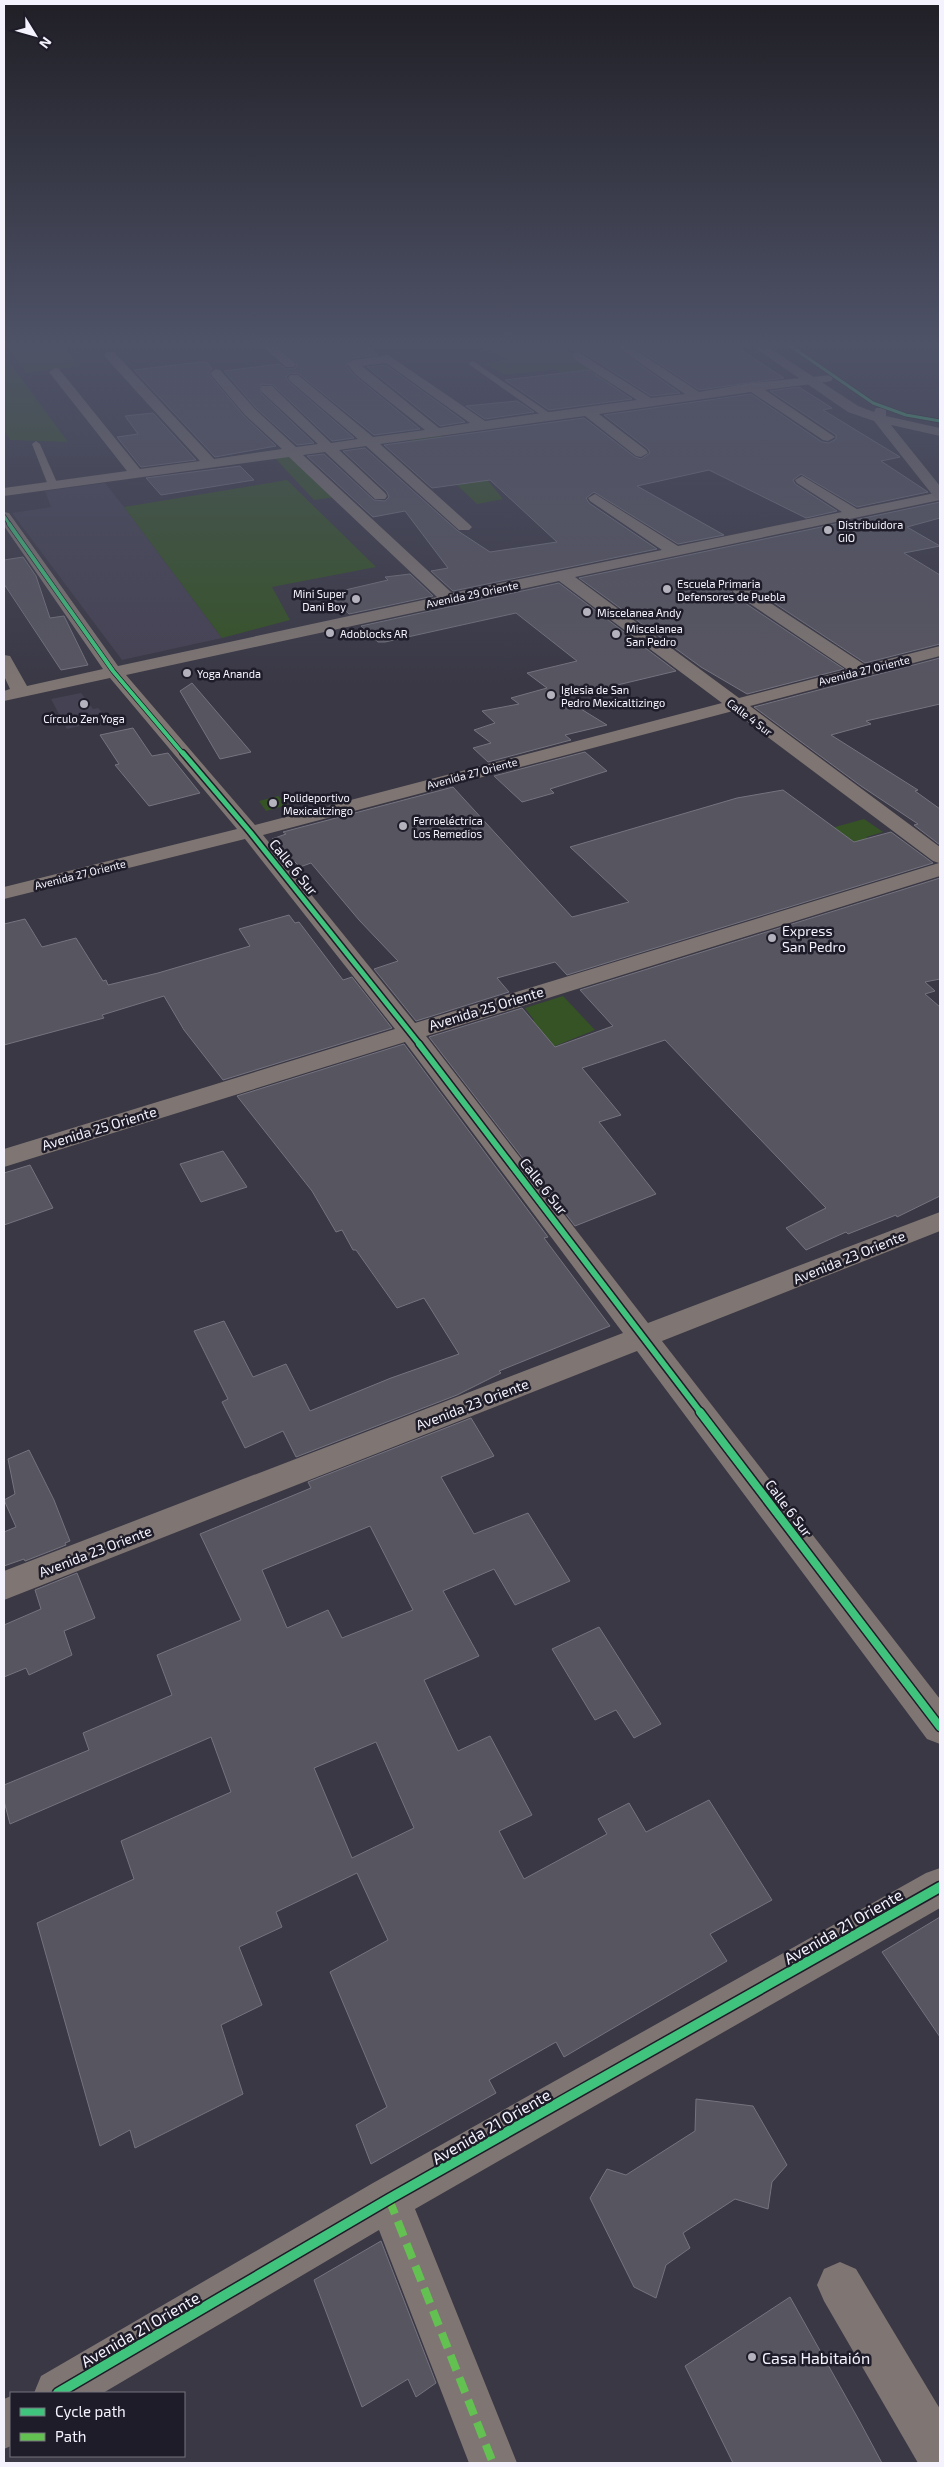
<svg xmlns="http://www.w3.org/2000/svg" width="944" height="2467" font-family="'Exo 2',sans-serif">
  <style>
    .commercial { fill: #454253 }
    .green { fill: #355325 }
    .building { fill: #575560; stroke: #74737e; fill-rule: evenodd }
    .lines { fill: none; stroke-linecap: round; stroke-linejoin: round }
    .service { fill: #7f7673; fill-rule: evenodd }
    .minor { fill: #7f7673; fill-rule: evenodd }
    .secondary { fill: #776f70; fill-rule: evenodd }
    .quiet { stroke: #63c152; stroke-width: 8; stroke-dasharray: 16 8; stroke-linecap: butt }
    .cycleway-far5-casing { stroke: #1e1c28; stroke-width: 4.5 }
    .cycleway-far4-casing { stroke: #1e1c28; stroke-width: 5.5 }
    .cycleway-far3-casing { stroke: #1e1c28; stroke-width: 8 }
    .cycleway-far2-casing { stroke: #1e1c28; stroke-width: 9 }
    .cycleway-far1-casing { stroke: #1e1c28; stroke-width: 11 }
    .cycleway-casing { stroke: #1e1c28; stroke-width: 13 }
    .cycleway-far5 { stroke: #40c37c; stroke-width: 3 }
    .cycleway-far4 { stroke: #40c37c; stroke-width: 4 }
    .cycleway-far3 { stroke: #40c37c; stroke-width: 5 }
    .cycleway-far2 { stroke: #40c37c; stroke-width: 6 }
    .cycleway-far1 { stroke: #40c37c; stroke-width: 8 }
    .cycleway { stroke: #40c37c; stroke-width: 10 }
    .poi-dot { fill: #b3b2bd; stroke: #1e1c28; stroke-width: 2 }
    .labels { text-anchor: middle; dominant-baseline: central; stroke-width: 5; stroke-linejoin: round; paint-order: stroke }
    .far-poi-label { font-size: 11px; fill: #f4f3fd; stroke: #1e1c28; text-anchor: start }
    .far-street-label { font-size: 11px; fill: #f4f3fd; stroke: #1e1c28 }
    .street-label { font-size: 14px; fill: #f4f3fd; stroke: #1e1c28 }
    .poi-label { font-size: 14px; fill: #f4f3fd; stroke: #1e1c28; text-anchor: start }
    .near-street-label { font-size: 16px; fill: #f4f3fd; stroke: #1e1c28 }
    .near-poi-label { font-size: 16px; fill: #f4f3fd; stroke: #1e1c28; text-anchor: start }
  </style>
  <rect width="100%" height="100%" fill="#3a3845"/>
  <!-- commercial -->
  <g class="commercial">
    <path d="M 105,483 L 124,507 L 222,638 L 122,660 L 12,513 L 51,507 L 45,491 Z"/>
    <path d="M 81,693 L 93,709 L 98,708 L 109,719 L 67,729 L 51,699 Z"/>
  </g>
  <!-- green -->
  <g class="green">
    <path d="M 6,343 L 59,343 L 80,366 L 26,373 Z"/>
    <path d="M 474,343 L 558,343 L 629,398 L 595,403 L 555,369 L 505,375 L 485,364 L 507,359 Z"/>
    <path d="M 4,355 L 68,442 L 10,440 L 4,430 Z"/>
    <path d="M 440,435 L 476,466 L 503,499 L 477,504 L 408,438 Z"/>
    <path d="M 290,454 L 336,497 L 314,500 L 273,456 Z"/>
    <path d="M 287,480 L 376,567 L 272,587 L 290,620 L 222,638 L 124,507 Z"/>
    <path d="M 278,796 L 287,805 L 266,811 L 259,801 Z"/>
    <path d="M 864,819 L 883,832 L 866,837 L 874,843 L 839,855 L 810,834 Z"/>
    <path d="M 563,996 L 595,1030 L 545,1050 L 521,1025 L 534,1020 L 525,1008 Z"/>
  </g>
  <!-- building -->
  <g class="building">
    <path d="M 275,343 L 363,343 L 378,355 L 353,358 L 346,365 L 354,375 L 420,429 L 374,435 L 299,374 L 290,373 L 286,377 L 289,382 L 354,438 L 332,441 L 273,385 L 261,384 L 261,393 L 314,443 L 297,445 L 256,408 L 224,371 L 279,364 L 286,369 L 296,368 L 297,363 Z"/>
    <path d="M 563,343 L 609,343 L 680,393 L 651,396 L 579,350 L 575,351 Z"/>
    <path d="M 628,343 L 730,343 L 784,378 L 699,390 Z"/>
    <path d="M 200,362 L 207,362 L 212,369 L 208,373 L 211,377 L 244,416 L 276,446 L 215,457 L 134,370 Z"/>
    <path d="M 386,365 L 446,408 L 465,422 L 440,426 L 367,367 Z"/>
    <path d="M 588,370 L 632,399 L 549,410 L 505,380 Z"/>
    <path d="M 799,387 L 832,408 L 823,410 L 900,457 L 881,461 L 928,492 L 857,507 L 801,474 L 793,480 L 795,484 L 837,511 L 806,518 L 709,470 L 637,486 L 724,535 L 678,544 L 594,492 L 586,498 L 589,503 L 657,549 L 453,591 L 431,571 L 448,568 L 405,511 L 373,517 L 307,456 L 324,454 L 374,500 L 385,501 L 389,497 L 387,492 L 343,451 L 365,448 L 458,531 L 490,552 L 557,542 L 490,480 L 432,488 L 384,445 L 584,418 L 635,457 L 641,459 L 650,453 L 648,449 L 604,415 L 751,394 L 822,442 L 829,443 L 836,439 L 836,435 L 770,391 Z"/>
    <path d="M 517,401 L 534,412 L 485,419 L 466,406 Z"/>
    <path d="M 153,413 L 196,460 L 141,467 L 117,437 L 138,434 L 125,416 Z"/>
    <path d="M 240,466 L 254,480 L 161,495 L 146,478 Z"/>
    <path d="M 940,502 L 940,518 L 907,527 L 940,546 L 904,553 L 940,575 L 940,644 L 865,663 L 747,585 L 734,585 L 730,589 L 733,595 L 844,669 L 747,694 L 701,667 L 579,578 Z"/>
    <path d="M 23,557 L 36,576 L 50,618 L 64,616 L 88,665 L 61,670 L 4,584 L 4,560 Z"/>
    <path d="M 410,574 L 433,596 L 349,614 L 328,594 L 388,580 L 385,577 Z"/>
    <path d="M 559,583 L 676,671 L 563,698 L 607,725 L 565,735 L 571,740 L 488,762 L 473,748 L 491,743 L 474,730 L 495,723 L 482,711 L 519,704 L 511,698 L 547,688 L 527,673 L 577,661 L 516,613 L 385,642 L 378,642 L 361,626 Z"/>
    <path d="M 940,658 L 940,704 L 866,721 L 871,724 L 831,735 L 918,790 L 915,791 L 940,809 L 940,845 L 914,825 L 918,824 L 861,786 L 754,707 Z"/>
    <path d="M 192,683 L 251,752 L 220,759 L 180,691 Z"/>
    <path d="M 133,728 L 152,756 L 168,753 L 200,793 L 149,806 L 115,765 L 119,764 L 100,735 Z"/>
    <path d="M 585,752 L 607,771 L 550,789 L 554,793 L 522,802 L 494,776 Z"/>
    <path d="M 453,787 L 572,917 L 629,902 L 570,847 L 737,798 L 783,790 L 854,842 L 891,832 L 933,863 L 567,975 L 555,962 L 497,978 L 509,992 L 416,1021 L 374,969 L 398,961 L 359,920 L 311,863 L 300,867 L 272,839 L 286,834 L 283,832 Z"/>
    <path d="M 940,878 L 940,979 L 925,982 L 935,991 L 925,994 L 940,1007 L 940,1196 L 897,1217 L 896,1215 L 848,1234 L 846,1232 L 806,1250 L 786,1228 L 826,1208 L 665,1040 L 582,1068 L 621,1115 L 599,1122 L 656,1194 L 575,1226 L 429,1037 L 522,1008 L 555,1047 L 613,1026 L 580,990 Z"/>
    <path d="M 289,915 L 295,923 L 299,922 L 343,980 L 352,977 L 392,1028 L 223,1080 L 184,1030 L 164,996 L 102,1015 L 104,1018 L 4,1045 L 4,924 L 25,919 L 42,947 L 76,938 L 103,981 L 106,980 L 108,985 L 158,973 L 250,946 L 239,929 Z"/>
    <path d="M 404,1044 L 548,1237 L 544,1238 L 610,1326 L 499,1371 L 501,1373 L 457,1395 L 296,1457 L 283,1431 L 245,1448 L 222,1402 L 228,1399 L 194,1331 L 224,1321 L 253,1377 L 286,1364 L 310,1411 L 391,1378 L 459,1354 L 424,1298 L 397,1308 L 356,1250 L 353,1250 L 342,1230 L 336,1232 L 312,1191 L 237,1096 Z"/>
    <path d="M 223,1151 L 247,1187 L 201,1202 L 180,1164 Z"/>
    <path d="M 30,1165 L 53,1208 L 4,1225 L 4,1173 Z"/>
    <path d="M 471,1418 L 494,1456 L 441,1477 L 474,1534 L 528,1513 L 570,1581 L 515,1605 L 494,1569 L 443,1591 L 479,1656 L 424,1680 L 458,1751 L 490,1736 L 532,1815 L 499,1831 L 524,1879 L 607,1834 L 598,1819 L 629,1803 L 646,1832 L 709,1800 L 772,1900 L 710,1934 L 727,1961 L 564,2057 L 556,2042 L 489,2080 L 496,2093 L 371,2164 L 356,2125 L 387,2107 L 330,1972 L 388,1940 L 357,1873 L 276,1912 L 282,1927 L 239,1947 L 262,2005 L 221,2025 L 243,2094 L 135,2148 L 130,2130 L 100,2146 L 37,1923 L 134,1879 L 121,1841 L 231,1792 L 211,1737 L 10,1824 L 4,1801 L 4,1785 L 89,1750 L 83,1733 L 172,1695 L 157,1655 L 241,1620 L 200,1534 L 311,1488 L 308,1482 ZM 370,1526 L 413,1610 L 342,1638 L 328,1610 L 287,1628 L 262,1570 ZM 376,1742 L 414,1828 L 352,1858 L 314,1768 Z"/>
    <path d="M 29,1450 L 54,1500 L 70,1541 L 65,1543 L 66,1545 L 25,1561 L 24,1559 L 4,1566 L 4,1532 L 16,1527 L 4,1500 L 15,1494 L 8,1459 Z"/>
    <path d="M 77,1573 L 95,1618 L 64,1631 L 72,1655 L 29,1675 L 26,1668 L 4,1677 L 4,1625 L 41,1609 L 35,1590 Z"/>
    <path d="M 599,1627 L 661,1724 L 634,1738 L 616,1710 L 595,1720 L 552,1649 Z"/>
    <path d="M 940,1917 L 940,2037 L 882,1952 Z"/>
    <path d="M 696,2099 L 753,2106 L 787,2165 L 772,2182 L 768,2209 L 735,2199 L 683,2233 L 690,2248 L 666,2265 L 656,2298 L 634,2287 L 590,2198 L 607,2169 L 626,2175 L 695,2131 Z"/>
    <path d="M 381,2241 L 436,2383 L 416,2397 L 408,2379 L 362,2407 L 314,2280 Z"/>
    <path d="M 790,2297 L 860,2422 L 882,2463 L 733,2463 L 685,2366 Z"/>
  </g>
  <g class="lines">
    <!-- service -->
    <g class="service">
      <path d="M 473,361 L 551,414 L 551,418 L 545,418 L 470,365 L 469,363 Z"/>
      <path d="M 36,441 L 40,444 L 58,485 L 56,487 L 48,485 L 32,444 Z"/>
    </g>
    <!-- minor -->
    <g class="minor">
      <path d="M 259,343 L 272,343 L 296,364 L 294,367 L 286,367 Z"/>
      <path d="M 611,343 L 625,343 L 699,392 L 751,383 L 831,375 L 833,378 L 831,381 L 827,382 L 765,390 L 835,437 L 828,441 L 823,440 L 751,392 L 599,414 L 646,450 L 648,453 L 641,457 L 636,456 L 585,416 L 380,444 L 469,524 L 472,527 L 469,530 L 459,530 L 366,446 L 339,450 L 385,493 L 387,496 L 385,499 L 375,499 L 325,452 L 303,455 L 452,593 L 662,550 L 590,501 L 588,498 L 595,494 L 678,546 L 842,512 L 797,483 L 795,480 L 802,476 L 857,509 L 940,492 L 940,500 L 575,577 L 739,698 L 848,670 L 734,593 L 732,590 L 734,587 L 746,587 L 865,665 L 940,646 L 940,656 L 750,706 L 940,847 L 940,876 L 426,1036 L 648,1323 L 940,1212 L 940,1231 L 662,1341 L 940,1699 L 940,1744 L 927,1739 L 637,1351 L 4,1600 L 4,1571 L 623,1333 L 405,1042 L 4,1167 L 4,1149 L 395,1029 L 245,839 L 4,899 L 4,887 L 237,829 L 110,678 L 4,701 L 4,691 L 10,689 L 4,676 L 4,655 L 10,656 L 27,686 L 103,669 L 4,526 L 4,512 L 9,513 L 118,666 L 437,597 L 289,457 L 4,496 L 4,488 L 127,471 L 49,372 L 55,368 L 59,369 L 140,469 L 200,461 L 106,358 L 104,355 L 106,352 L 114,352 L 214,459 L 282,449 L 245,415 L 212,376 L 210,373 L 216,369 L 220,370 L 255,409 L 296,447 L 318,444 L 262,392 L 261,389 L 262,386 L 272,386 L 331,443 L 358,439 L 290,381 L 288,378 L 290,375 L 298,375 L 373,437 L 425,430 L 355,374 L 347,364 L 353,360 L 388,355 L 485,421 L 637,400 L 574,359 L 572,356 L 574,353 L 578,352 L 651,398 L 685,394 ZM 386,363 L 470,423 L 439,428 L 362,366 ZM 559,581 L 722,703 L 255,825 L 126,675 ZM 733,711 L 933,861 L 939,863 L 415,1023 L 263,835 Z"/>
      <path d="M 940,1868 L 940,1908 L 415,2209 L 517,2463 L 469,2463 L 379,2230 L 103,2393 L 34,2393 L 41,2376 L 373,2183 L 926,1873 Z"/>
      <path d="M 840,2262 L 856,2269 L 940,2409 L 940,2463 L 918,2463 L 824,2301 L 817,2285 L 824,2269 Z"/>
      <path d="M 11,2396 L 11,2446 L 4,2449 L 4,2399 Z"/>
    </g>
    <!-- secondary -->
    <path class="secondary" d="M 748,343 L 762,343 L 858,406 L 874,412 L 876,408 L 886,408 L 886,416 L 940,428 L 940,436 L 891,425 L 940,486 L 940,499 L 935,498 L 874,421 L 848,412 Z"/>
    <!-- quiet -->
    <path class="quiet" d="M 389,2199 L 493,2463"/>
    <!-- cycleway-far5 casing -->
    <g class="cycleway-far5-casing">
      <g id="cycleway-far5">
        <path d="M 786,343 L 873,403 L 906,415 L 940,421"/>
        <path d="M 4,516 L 10,525"/>
      </g>
    </g>
    <!-- cycleway-far4 casing -->
    <g class="cycleway-far4-casing">
      <path id="cycleway-far4" d="M 9,524 L 113,671 L 184,755"/>
    </g>
    <!-- cycleway-far3 casing -->
    <g class="cycleway-far3-casing">
      <path id="cycleway-far3" d="M 183,753 L 250,832 L 420,1045"/>
    </g>
    <!-- cycleway-far2 casing -->
    <g class="cycleway-far2-casing">
      <path id="cycleway-far2" d="M 419,1044 L 701,1413"/>
    </g>
    <!-- cycleway-far1 casing -->
    <g class="cycleway-far1-casing">
      <path id="cycleway-far1" d="M 700,1412 L 940,1727"/>
    </g>
    <!-- cycleway casing -->
    <g class="cycleway-casing">
      <path id="cycleway" d="M 58,2393 L 389,2199 L 940,1887"/>
    </g>
    <!-- cycleway-far5 -->
    <use href="#cycleway-far5" class="cycleway-far5"/>
    <!-- cycleway-far4 -->
    <use href="#cycleway-far4" class="cycleway-far4"/>
    <!-- cycleway-far3 -->
    <use href="#cycleway-far3" class="cycleway-far3"/>
    <!-- cycleway-far2 -->
    <use href="#cycleway-far2" class="cycleway-far2"/>
    <!-- cycleway-far1 -->
    <use href="#cycleway-far1" class="cycleway-far1"/>
    <!-- cycleway -->
    <use href="#cycleway" class="cycleway"/>
  </g>
  <!-- sky -->
  <linearGradient id="sky" x2="0" y2="1"><stop stop-color="#201f26"/><stop offset="0.5" stop-color="#4f5368"/><stop offset="1" stop-color="#4f5368" stop-opacity="0"/></linearGradient>
  <rect width="944" height="688" fill="url(#sky)"/>
  <!-- markers -->
  <g class="poi-dot">
    <circle cx="828" cy="530" r="5"/>
    <circle cx="667" cy="589" r="5"/>
    <circle cx="356" cy="599" r="5"/>
    <circle cx="587" cy="612" r="5"/>
    <circle cx="330" cy="633" r="5"/>
    <circle cx="616" cy="634" r="5"/>
    <circle cx="187" cy="673" r="5"/>
    <circle cx="551" cy="695" r="5"/>
    <circle cx="84" cy="704" r="5"/>
    <circle cx="273" cy="803" r="5"/>
    <circle cx="403" cy="826" r="5"/>
    <circle cx="772" cy="938" r="5"/>
    <circle cx="752" cy="2357" r="5"/>
  </g>
  <g class="labels">
    <!-- far-poi labels -->
    <g class="far-poi-label">
      <text x="838" y="524">Distribuidora<tspan x="838" dy="13">GIO</tspan></text>
      <text x="677" y="583">Escuela Primaria<tspan x="677" dy="13">Defensores de Puebla</tspan></text>
      <text x="346" y="593" text-anchor="end">Mini Super<tspan x="346" dy="13">Dani Boy</tspan></text>
      <text x="597" y="612">Miscelanea Andy</text>
      <text x="626" y="628">Miscelanea<tspan x="626" dy="13">San Pedro</tspan></text>
      <text x="340" y="633">Adoblocks AR</text>
      <text x="197" y="673">Yoga Ananda</text>
      <text x="561" y="689">Iglesia de San<tspan x="561" dy="13">Pedro Mexicaltizingo</tspan></text>
      <text x="84" y="718" text-anchor="middle">Círculo Zen Yoga</text>
      <text x="283" y="797">Polideportivo<tspan x="283" dy="13">Mexicaltzingo</tspan></text>
      <text x="413" y="820">Ferroeléctrica<tspan x="413" dy="13">Los Remedios</tspan></text>
    </g>
    <!-- far-street labels -->
    <g class="far-street-label">
      <text transform="translate(472 594) rotate(-12)">Avenida 29 Oriente</text>
      <text transform="translate(864 670) rotate(-14)">Avenida 27 Oriente</text>
      <text transform="translate(750 717) rotate(37)">Calle 4 Sur</text>
      <text transform="translate(472 773) rotate(-15)">Avenida 27 Oriente</text>
      <text transform="translate(80 874) rotate(-14)">Avenida 27 Oriente</text>
    </g>
    <!-- street labels -->
    <g class="street-label">
      <text transform="translate(294 867) rotate(51)">Calle 6 Sur</text>
      <text transform="translate(486 1008) rotate(-17)">Avenida 25 Oriente</text>
      <text transform="translate(99 1128) rotate(-17)">Avenida 25 Oriente</text>
      <text transform="translate(544 1186) rotate(52)">Calle 6 Sur</text>
      <text transform="translate(849 1257) rotate(-22)">Avenida 23 Oriente</text>
      <text transform="translate(472 1404) rotate(-21)">Avenida 23 Oriente</text>
      <text transform="translate(789 1508) rotate(53)">Calle 6 Sur</text>
      <text transform="translate(95 1551) rotate(-21)">Avenida 23 Oriente</text>
    </g>
    <!-- poi labels -->
    <g class="poi-label">
      <text x="782" y="930">Express<tspan x="782" dy="16">San Pedro</tspan></text>
    </g>
    <!-- near-street labels -->
    <g class="near-street-label">
      <text transform="translate(843 1926) rotate(-30)">Avenida 21 Oriente</text>
      <text transform="translate(491 2126) rotate(-30)">Avenida 21 Oriente</text>
      <text transform="translate(140 2329) rotate(-30)">Avenida 21 Oriente</text>
    </g>
    <!-- near-poi labels -->
    <g class="near-poi-label">
      <text x="762" y="2357">Casa Habitaión</text>
    </g>
  </g>
  <!-- border -->
  <rect width="944" height="2467" fill="none" stroke="#f4f3fd" stroke-width="10"/>
  <!-- legend -->
  <rect x="10" y="2392" width="175" height="65" fill="#1e1c28" stroke="#74727d"/>
  <rect x="20" y="2408" width="25" height="8" fill="#40c37c" stroke="#74727d"/>
  <text x="55" y="2417" font-size="15" fill="#f4f3fd">Cycle path</text>
  <rect x="20" y="2433" width="25" height="8" fill="#63c152" stroke="#74727d"/>
  <text x="55" y="2442" font-size="15" fill="#f4f3fd">Path</text>
  <!-- north arrow -->
  <g transform="translate(35 35) rotate(127)" stroke="#1e1c28" stroke-width="4" paint-order="stroke">
  <path d="M0-4L9 19L0 12L-9 19Z" fill="#f4f3fd"/>
  <text y="-8" font-size="14" font-weight="bold" text-anchor="middle" fill="#f4f3fd">N</text>
  </g>
</svg>
